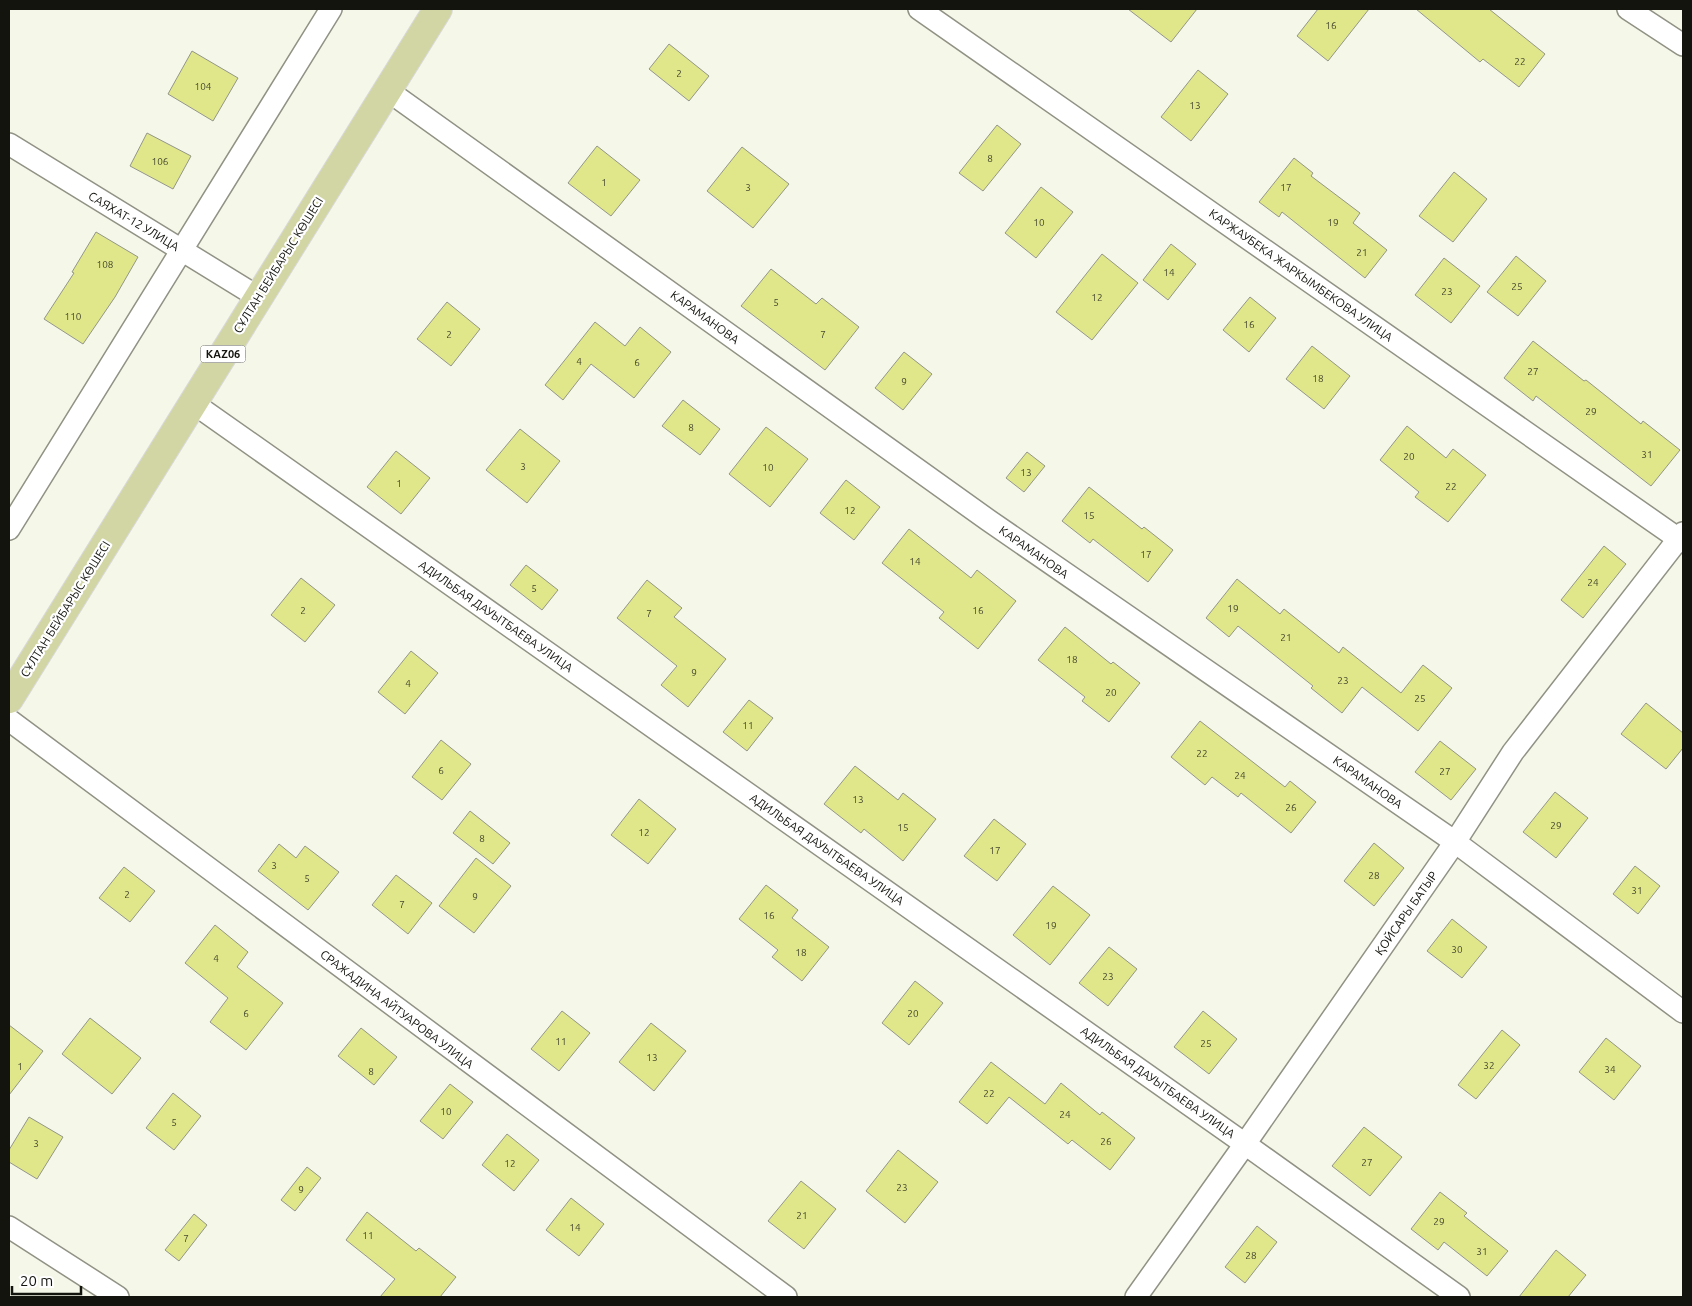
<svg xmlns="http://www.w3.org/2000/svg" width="1692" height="1306" font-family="Ubuntu,sans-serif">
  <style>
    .building { fill: #e0e78a; stroke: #949689 }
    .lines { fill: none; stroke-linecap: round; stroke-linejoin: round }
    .street-casing { stroke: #919285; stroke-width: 24 }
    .primary-casing { stroke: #d9d9d9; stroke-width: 30 }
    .street { stroke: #fff; stroke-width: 21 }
    .primary { stroke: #d2d5a4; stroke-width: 28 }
    .labels { text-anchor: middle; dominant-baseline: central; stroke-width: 4.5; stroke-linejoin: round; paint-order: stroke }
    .number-label { font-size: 10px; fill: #47492e }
    .shield { fill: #fff; stroke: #5a5a57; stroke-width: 1 }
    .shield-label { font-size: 11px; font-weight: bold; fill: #14140f }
    .street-label { font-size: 12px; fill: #14140f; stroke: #fff }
  </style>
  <rect width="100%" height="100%" fill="#f5f7e8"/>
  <!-- building -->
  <g class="building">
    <path d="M 1128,9 L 1197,9 L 1171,42 Z"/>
    <path d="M 1318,9 L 1369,9 L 1328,61 L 1297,36 Z"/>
    <path d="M 1416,9 L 1489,9 L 1545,54 L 1519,87 L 1483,59 L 1480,62 Z"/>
    <path d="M 669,44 L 709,76 L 689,101 L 649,69 Z"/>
    <path d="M 192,51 L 238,78 L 213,121 L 168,94 Z"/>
    <path d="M 1198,70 L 1228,94 L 1191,141 L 1161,117 Z"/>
    <path d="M 997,125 L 1021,144 L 983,191 L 959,173 Z"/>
    <path d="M 147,133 L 191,156 L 173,189 L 130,166 Z"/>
    <path d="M 597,146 L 640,180 L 611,216 L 568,183 Z"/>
    <path d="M 742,147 L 789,184 L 753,228 L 707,191 Z"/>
    <path d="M 1294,158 L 1313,173 L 1311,176 L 1360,213 L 1353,223 L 1387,250 L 1365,278 L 1282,212 L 1279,217 L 1259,202 Z"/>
    <path d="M 1454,172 L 1487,199 L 1453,242 L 1419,216 Z"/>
    <path d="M 1041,187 L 1073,212 L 1036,258 L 1005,233 Z"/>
    <path d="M 96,232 L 138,257 L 115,297 L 83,344 L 44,319 L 74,273 L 72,272 Z"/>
    <path d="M 1171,244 L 1196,264 L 1168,300 L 1143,280 Z"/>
    <path d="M 1102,254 L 1138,283 L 1092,340 L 1056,312 Z"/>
    <path d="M 1516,256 L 1546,281 L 1518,316 L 1487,292 Z"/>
    <path d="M 1444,258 L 1480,286 L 1451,323 L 1415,295 Z"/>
    <path d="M 771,269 L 816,304 L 822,298 L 859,327 L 825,370 L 741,306 Z"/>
    <path d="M 1250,297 L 1276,318 L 1249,352 L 1223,330 Z"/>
    <path d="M 447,302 L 480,329 L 451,366 L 417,339 Z"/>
    <path d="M 595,322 L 625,346 L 640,327 L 671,352 L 634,398 L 591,364 L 563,400 L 545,385 Z"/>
    <path d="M 1533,341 L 1584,381 L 1586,380 L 1641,424 L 1643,421 L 1680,450 L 1651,486 L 1536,396 L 1533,401 L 1504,378 Z"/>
    <path d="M 1312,346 L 1350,376 L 1324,409 L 1286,379 Z"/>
    <path d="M 904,352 L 932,374 L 903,410 L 875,388 Z"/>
    <path d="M 683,400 L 720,429 L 700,455 L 662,426 Z"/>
    <path d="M 1407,426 L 1446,458 L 1453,449 L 1486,475 L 1448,522 L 1415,497 L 1419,492 L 1380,460 Z"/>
    <path d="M 766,427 L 808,459 L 770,507 L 729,474 Z"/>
    <path d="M 520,429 L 560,461 L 527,503 L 486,470 Z"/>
    <path d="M 396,451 L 430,478 L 401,514 L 367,487 Z"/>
    <path d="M 1027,452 L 1045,466 L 1024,492 L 1006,478 Z"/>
    <path d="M 846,480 L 880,507 L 854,540 L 820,513 Z"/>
    <path d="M 1089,487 L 1142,529 L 1144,527 L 1173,550 L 1148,582 L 1093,539 L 1090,543 L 1062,521 Z"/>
    <path d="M 909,529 L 971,578 L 977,570 L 1016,601 L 978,649 L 939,618 L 944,612 L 882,563 Z"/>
    <path d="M 1604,546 L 1626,564 L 1583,618 L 1561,600 Z"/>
    <path d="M 526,565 L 558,590 L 542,610 L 510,585 Z"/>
    <path d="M 301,578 L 335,605 L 305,642 L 271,615 Z"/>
    <path d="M 1237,579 L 1280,614 L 1284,609 L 1339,653 L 1343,647 L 1401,693 L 1423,665 L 1452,688 L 1418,731 L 1362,687 L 1342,713 L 1311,688 L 1313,686 L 1238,626 L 1229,637 L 1206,618 Z"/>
    <path d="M 647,580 L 682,608 L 674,617 L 726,659 L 688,707 L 661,685 L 677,666 L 617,618 Z"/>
    <path d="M 1065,627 L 1111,664 L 1113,662 L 1140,683 L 1109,722 L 1082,701 L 1085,697 L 1038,660 Z"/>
    <path d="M 411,651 L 438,673 L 405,714 L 378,692 Z"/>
    <path d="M 749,700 L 773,718 L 747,751 L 723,732 Z"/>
    <path d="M 1646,703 L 1683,733 L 1683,748 L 1666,769 L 1621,734 Z"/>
    <path d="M 1200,721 L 1285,787 L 1290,781 L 1316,802 L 1291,833 L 1241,793 L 1238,797 L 1212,777 L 1205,785 L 1171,757 Z"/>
    <path d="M 441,740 L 471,764 L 442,800 L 412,777 Z"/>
    <path d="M 1440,741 L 1476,769 L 1451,800 L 1415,772 Z"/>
    <path d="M 855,766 L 898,800 L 903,793 L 936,819 L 903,861 L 864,829 L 861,833 L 824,804 Z"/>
    <path d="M 1555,792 L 1588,818 L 1556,858 L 1523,832 Z"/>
    <path d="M 639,799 L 676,829 L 648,864 L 611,835 Z"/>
    <path d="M 470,811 L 510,843 L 493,864 L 453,833 Z"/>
    <path d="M 994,819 L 1026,844 L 997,881 L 964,856 Z"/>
    <path d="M 1374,843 L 1404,868 L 1374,906 L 1344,881 Z"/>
    <path d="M 279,844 L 296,858 L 305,846 L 339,872 L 308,910 L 258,871 Z"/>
    <path d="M 476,858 L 511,886 L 474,933 L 439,906 Z"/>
    <path d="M 1635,866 L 1660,886 L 1638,914 L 1613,894 Z"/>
    <path d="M 124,867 L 155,891 L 130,922 L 99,898 Z"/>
    <path d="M 396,875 L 432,903 L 408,934 L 372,905 Z"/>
    <path d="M 766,885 L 798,910 L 792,918 L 829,947 L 802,981 L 772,957 L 778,950 L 739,919 Z"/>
    <path d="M 1053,886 L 1090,915 L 1050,965 L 1013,935 Z"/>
    <path d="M 1452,919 L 1487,947 L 1462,978 L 1427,951 Z"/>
    <path d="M 215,925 L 248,952 L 237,967 L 283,1003 L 246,1050 L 210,1022 L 228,998 L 185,963 Z"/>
    <path d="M 1109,947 L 1137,969 L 1108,1006 L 1079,983 Z"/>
    <path d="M 915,981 L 943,1003 L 909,1045 L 882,1023 Z"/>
    <path d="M 562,1011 L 590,1033 L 559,1071 L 531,1049 Z"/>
    <path d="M 1203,1011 L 1237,1039 L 1209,1074 L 1174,1047 Z"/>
    <path d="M 90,1018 L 141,1058 L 112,1094 L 62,1054 Z"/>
    <path d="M 651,1023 L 686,1051 L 654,1091 L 619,1062 Z"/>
    <path d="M 9,1025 L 43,1051 L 9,1095 Z"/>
    <path d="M 361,1028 L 397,1057 L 374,1085 L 338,1056 Z"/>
    <path d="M 1502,1030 L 1520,1045 L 1476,1099 L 1458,1085 Z"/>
    <path d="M 1606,1038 L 1641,1066 L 1614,1100 L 1579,1072 Z"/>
    <path d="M 991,1062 L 1045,1104 L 1061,1083 L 1100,1115 L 1102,1112 L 1135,1138 L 1110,1170 L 1072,1140 L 1068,1144 L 1009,1097 L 987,1124 L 959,1102 Z"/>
    <path d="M 450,1084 L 473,1102 L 443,1139 L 420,1121 Z"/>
    <path d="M 173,1093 L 201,1116 L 174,1150 L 146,1128 Z"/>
    <path d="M 29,1117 L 63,1137 L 37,1179 L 9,1162 L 9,1150 Z"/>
    <path d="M 1364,1127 L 1402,1157 L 1370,1196 L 1332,1166 Z"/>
    <path d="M 507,1134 L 539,1160 L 514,1191 L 482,1165 Z"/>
    <path d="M 898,1150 L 938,1182 L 905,1223 L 866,1191 Z"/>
    <path d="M 307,1167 L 321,1178 L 295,1211 L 281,1200 Z"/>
    <path d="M 801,1181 L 836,1209 L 804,1249 L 768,1221 Z"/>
    <path d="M 1440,1192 L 1467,1213 L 1464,1216 L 1508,1251 L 1487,1276 L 1444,1242 L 1438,1250 L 1411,1229 Z"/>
    <path d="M 571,1198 L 604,1224 L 579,1256 L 546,1230 Z"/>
    <path d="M 367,1212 L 416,1251 L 419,1248 L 456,1277 L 440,1297 L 380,1297 L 395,1279 L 346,1240 Z"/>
    <path d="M 194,1214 L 207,1225 L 179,1261 L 165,1250 Z"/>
    <path d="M 1257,1226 L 1277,1242 L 1245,1283 L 1225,1267 Z"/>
    <path d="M 1556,1250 L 1586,1275 L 1568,1297 L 1519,1297 Z"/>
  </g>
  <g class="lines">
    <!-- street casing -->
    <g class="street-casing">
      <g id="street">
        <path d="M 919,9 L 1683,542"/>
        <path d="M 1628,9 L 1683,45"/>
        <path d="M 387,90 L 988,520 L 1455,842 L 1683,1012"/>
        <path d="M 9,144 L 258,297"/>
        <path d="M 193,403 L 1245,1144 L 1459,1297"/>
        <path d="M 9,529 L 331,9"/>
        <path d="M 9,720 L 786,1297"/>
        <path d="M 9,1227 L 118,1297"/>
        <path d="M 1136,1297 L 1245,1144 L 1455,842 L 1513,752 L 1683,533"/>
      </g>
    </g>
    <!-- primary casing -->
    <g class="primary-casing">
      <path id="primary" d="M 9,699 L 438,9"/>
    </g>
    <!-- street -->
    <use href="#street" class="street"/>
    <!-- primary -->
    <use href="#primary" class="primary"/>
  </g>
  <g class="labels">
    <!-- number labels -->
    <g class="number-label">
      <text x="1331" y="25">16</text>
      <text x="1520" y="61">22</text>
      <text x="679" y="73">2</text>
      <text x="203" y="86">104</text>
      <text x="1195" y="105">13</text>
      <text x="990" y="158">8</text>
      <text x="160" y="161">106</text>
      <text x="604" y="182">1</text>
      <text x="748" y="187">3</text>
      <text x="1286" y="187">17</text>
      <text x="1039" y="222">10</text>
      <text x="1333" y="222">19</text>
      <text x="1362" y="252">21</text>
      <text x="105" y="264">108</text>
      <text x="1169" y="272">14</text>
      <text x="1517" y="286">25</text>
      <text x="1447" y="291">23</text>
      <text x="1097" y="297">12</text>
      <text x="776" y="302">5</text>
      <text x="73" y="316">110</text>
      <text x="1249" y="324">16</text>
      <text x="449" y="334">2</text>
      <text x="823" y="334">7</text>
      <text x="579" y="361">4</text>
      <text x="637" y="362">6</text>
      <text x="1533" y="371">27</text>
      <text x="1318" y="378">18</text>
      <text x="904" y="381">9</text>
      <text x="1591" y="411">29</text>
      <text x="691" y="427">8</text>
      <text x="1647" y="454">31</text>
      <text x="1409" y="456">20</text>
      <text x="523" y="466">3</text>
      <text x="768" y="467">10</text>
      <text x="1026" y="472">13</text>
      <text x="399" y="483">1</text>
      <text x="1451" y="486">22</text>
      <text x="850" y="510">12</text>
      <text x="1089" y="515">15</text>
      <text x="1146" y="554">17</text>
      <text x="915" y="561">14</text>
      <text x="1593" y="582">24</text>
      <text x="534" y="588">5</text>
      <text x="1233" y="608">19</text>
      <text x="303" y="610">2</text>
      <text x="978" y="610">16</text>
      <text x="649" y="613">7</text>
      <text x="1286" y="637">21</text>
      <text x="1072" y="659">18</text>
      <text x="694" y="672">9</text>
      <text x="1343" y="680">23</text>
      <text x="408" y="683">4</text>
      <text x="1111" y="692">20</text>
      <text x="1420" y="698">25</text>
      <text x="748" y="725">11</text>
      <text x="1202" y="753">22</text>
      <text x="441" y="770">6</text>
      <text x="1445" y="771">27</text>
      <text x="1240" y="775">24</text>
      <text x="858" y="799">13</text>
      <text x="1291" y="807">26</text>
      <text x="1556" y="825">29</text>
      <text x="903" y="827">15</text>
      <text x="644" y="832">12</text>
      <text x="482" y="838">8</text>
      <text x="995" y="850">17</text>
      <text x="274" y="865">3</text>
      <text x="1374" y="875">28</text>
      <text x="307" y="878">5</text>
      <text x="1637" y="890">31</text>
      <text x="127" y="894">2</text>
      <text x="475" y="896">9</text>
      <text x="402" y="904">7</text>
      <text x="769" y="915">16</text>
      <text x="1051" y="925">19</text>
      <text x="1457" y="949">30</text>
      <text x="801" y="952">18</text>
      <text x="216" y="958">4</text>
      <text x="1108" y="976">23</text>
      <text x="246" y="1013">6</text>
      <text x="913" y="1013">20</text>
      <text x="561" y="1041">11</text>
      <text x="1206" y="1043">25</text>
      <text x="652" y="1057">13</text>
      <text x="1489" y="1065">32</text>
      <text x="20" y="1066">1</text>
      <text x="1610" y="1069">34</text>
      <text x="371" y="1071">8</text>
      <text x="989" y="1093">22</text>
      <text x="446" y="1111">10</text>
      <text x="1065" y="1114">24</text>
      <text x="174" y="1122">5</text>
      <text x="1106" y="1141">26</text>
      <text x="36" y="1143">3</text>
      <text x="1367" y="1162">27</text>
      <text x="510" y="1163">12</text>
      <text x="902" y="1187">23</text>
      <text x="301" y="1189">9</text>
      <text x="802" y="1215">21</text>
      <text x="1439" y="1221">29</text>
      <text x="575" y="1227">14</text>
      <text x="368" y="1235">11</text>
      <text x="186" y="1238">7</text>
      <text x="1482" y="1251">31</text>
      <text x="1251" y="1255">28</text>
    </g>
    <!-- shield labels -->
    <rect class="shield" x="200.5" y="345.5" width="45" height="17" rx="4"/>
    <g class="shield-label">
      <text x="223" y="354">KAZ06</text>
    </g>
    <!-- street labels -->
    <g class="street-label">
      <text transform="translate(134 221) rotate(31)">САЯХАТ-12 УЛИЦА</text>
      <text transform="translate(278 265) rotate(-58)">СҰЛТАН БЕЙБАРЫС КӨШЕСІ</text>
      <text transform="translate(1301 275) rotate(35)">КАРЖАУБЕКА ЖАРКЫМБЕКОВА УЛИЦА</text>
      <text transform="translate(705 317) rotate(36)">КАРАМАНОВА</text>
      <text transform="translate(1034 552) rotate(35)">КАРАМАНОВА</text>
      <text transform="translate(65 609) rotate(-58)">СҰЛТАН БЕЙБАРЫС КӨШЕСІ</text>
      <text transform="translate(496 616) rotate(35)">АДИЛЬБАЯ ДАУЫТБАЕВА УЛИЦА</text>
      <text transform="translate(1368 782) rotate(35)">КАРАМАНОВА</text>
      <text transform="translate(827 849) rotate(35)">АДИЛЬБАЯ ДАУЫТБАЕВА УЛИЦА</text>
      <text transform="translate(1406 913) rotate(-55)">ҚОЙСАРЫ БАТЫР</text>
      <text transform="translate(397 1009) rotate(37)">СРАЖАДИНА АЙТУАРОВА УЛИЦА</text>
      <text transform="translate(1158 1082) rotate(35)">АДИЛЬБАЯ ДАУЫТБАЕВА УЛИЦА</text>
    </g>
  </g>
  <!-- border -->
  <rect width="1692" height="1306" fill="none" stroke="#14140f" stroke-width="20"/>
  <!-- scale -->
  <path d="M12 1286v8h69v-8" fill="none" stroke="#14140f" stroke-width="2.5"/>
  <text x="20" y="1286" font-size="15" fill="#14140f" stroke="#ffffff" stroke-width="4" paint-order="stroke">20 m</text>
</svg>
